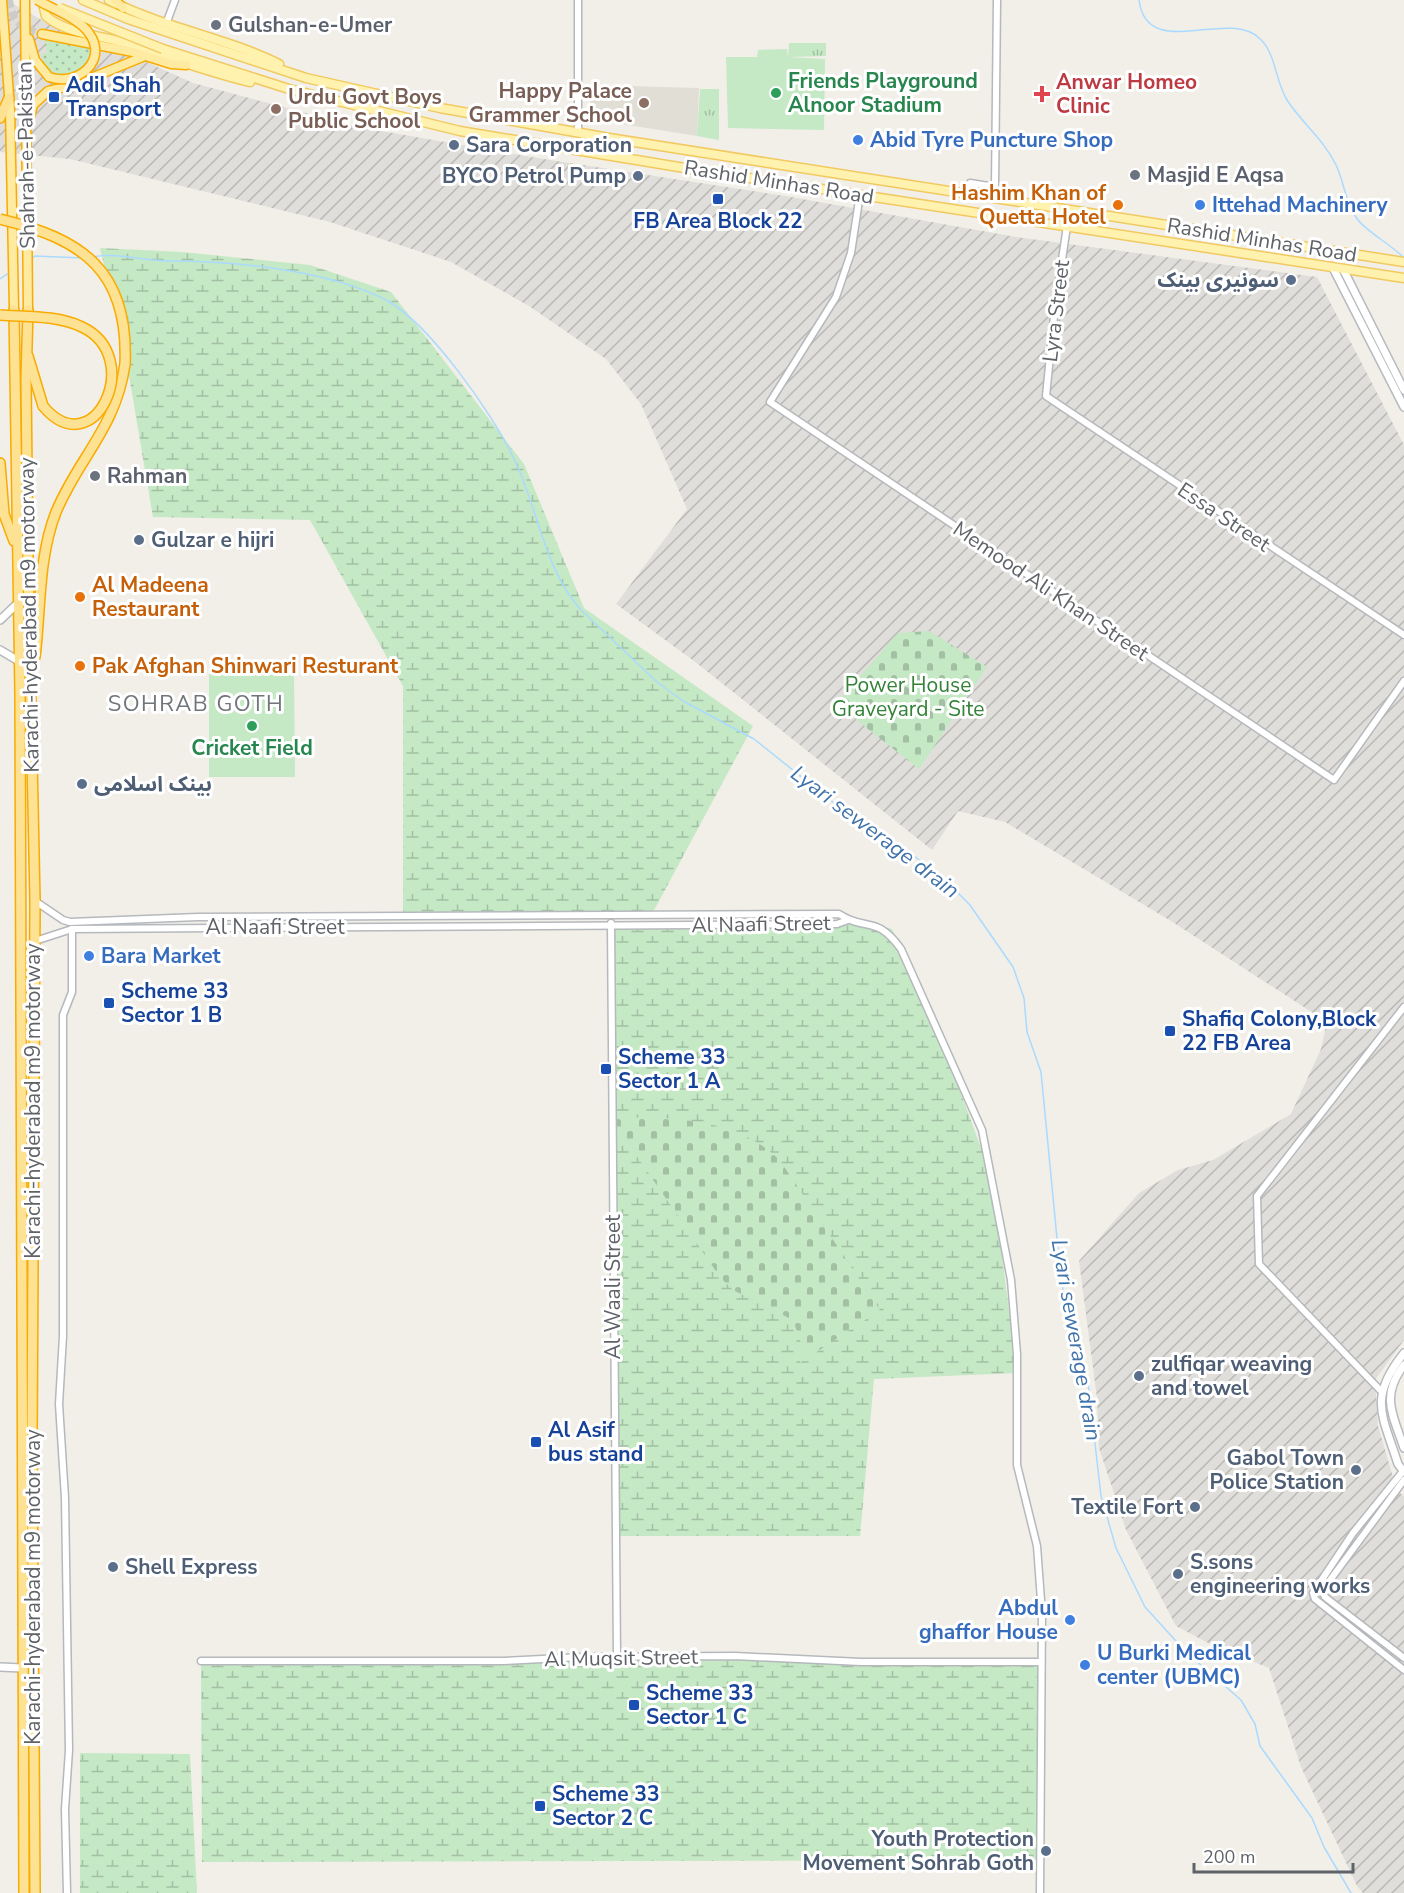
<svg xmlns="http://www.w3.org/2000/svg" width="1404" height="1893" font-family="'Nunito Sans','Noto Sans Arabic',sans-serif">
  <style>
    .industrial { fill: url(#industrial-furrows) }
    .education { fill: #e1ded6 }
    .grass { fill: url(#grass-dots) }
    .wetland { fill: url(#wetland-marsh) }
    .cemetery { fill: url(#cemetery-stones) }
    .park { fill: url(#park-tufts) }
    .pitch { fill: #c5e8c5 }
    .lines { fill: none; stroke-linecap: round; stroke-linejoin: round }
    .stream { stroke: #aadaff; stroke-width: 1.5 }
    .trunk-tunnel { stroke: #ccccc8; stroke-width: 8; stroke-dasharray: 8 4; stroke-linecap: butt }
    .tertiary-casing { stroke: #b5b8bc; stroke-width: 9 }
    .secondary-casing { stroke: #b6babf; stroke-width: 10 }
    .primary-casing { stroke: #f2c960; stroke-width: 11 }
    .trunk-casing { stroke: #f9ab00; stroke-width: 11 }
    .motorway-casing { stroke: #f9ab00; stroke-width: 12 }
    .tertiary { stroke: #fff; stroke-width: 6 }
    .secondary { stroke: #fff; stroke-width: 7 }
    .primary { stroke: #fff2af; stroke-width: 8 }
    .trunk { stroke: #feeaa1; stroke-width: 8 }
    .motorway { stroke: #fde293; stroke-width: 9 }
    .primary-bridge-casing { stroke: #f2c960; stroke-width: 11; stroke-linecap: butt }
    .trunk-bridge-casing { stroke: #f9ab00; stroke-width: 11; stroke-linecap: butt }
    .motorway-bridge-casing { stroke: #f9ab00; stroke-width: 12; stroke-linecap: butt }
    .primary-bridge { stroke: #fff2af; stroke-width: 8 }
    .trunk-bridge { stroke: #feeaa1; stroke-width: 8 }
    .motorway-bridge { stroke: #fde293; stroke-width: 9 }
    .worship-dot { fill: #6b7280; stroke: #fff; stroke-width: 2 }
    .leisure-dot { fill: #2e9e5b; stroke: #fff; stroke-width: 2 }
    .health-dot { fill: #e0444e; stroke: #fff; stroke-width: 2 }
    .transit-dot { fill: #1a4fb4; stroke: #fff; stroke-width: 2 }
    .education-dot { fill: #8d6e63; stroke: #fff; stroke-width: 2 }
    .shop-dot { fill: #3f7fe0; stroke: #fff; stroke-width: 2 }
    .service-dot { fill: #5c6f8a; stroke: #fff; stroke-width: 2 }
    .food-dot { fill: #e8710a; stroke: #fff; stroke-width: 2 }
    .labels { text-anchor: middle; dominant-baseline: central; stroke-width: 6; stroke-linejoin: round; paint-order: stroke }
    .worship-label { font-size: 21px; font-weight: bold; fill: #5b616d; stroke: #fff; text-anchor: start }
    .leisure-label { font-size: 21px; font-weight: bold; fill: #27864d; stroke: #fff; text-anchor: start }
    .health-label { font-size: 21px; font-weight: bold; fill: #be3a42; stroke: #fff; text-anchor: start }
    .transit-label { font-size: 21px; font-weight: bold; fill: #164399; stroke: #fff; text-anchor: start }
    .education-label { font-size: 21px; font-weight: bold; fill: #785e54; stroke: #fff; text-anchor: end }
    .shop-label { font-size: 21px; font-weight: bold; fill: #366cbe; stroke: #fff; text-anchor: start }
    .service-label { font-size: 21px; font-weight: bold; fill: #4e5e75; stroke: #fff; text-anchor: start }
    .street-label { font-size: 21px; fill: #5f6368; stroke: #fff }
    .food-label { font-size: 21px; font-weight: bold; fill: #c56008; stroke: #fff; text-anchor: start }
    .park-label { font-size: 21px; fill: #348238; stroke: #fff }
    .neighbourhood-label { font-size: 22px; letter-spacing: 1.5px; fill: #70757a; stroke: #fff }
    .water-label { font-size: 22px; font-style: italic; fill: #4174aa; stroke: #fff }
  </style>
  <defs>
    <pattern id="industrial-furrows" width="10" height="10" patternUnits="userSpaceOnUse" patternTransform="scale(1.5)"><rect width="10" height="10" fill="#e0deda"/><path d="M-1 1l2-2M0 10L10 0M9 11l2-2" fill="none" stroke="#b9b8b5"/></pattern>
    <pattern id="grass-dots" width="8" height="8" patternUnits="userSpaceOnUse" patternTransform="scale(1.5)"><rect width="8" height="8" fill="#c5e8c5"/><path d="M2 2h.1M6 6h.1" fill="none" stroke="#a3c0a4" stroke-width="1.8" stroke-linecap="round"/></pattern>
    <pattern id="wetland-marsh" width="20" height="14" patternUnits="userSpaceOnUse" patternTransform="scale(1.5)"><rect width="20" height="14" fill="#c5e8c5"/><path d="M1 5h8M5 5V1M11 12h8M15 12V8" fill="none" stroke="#a3c0a4"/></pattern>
    <pattern id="cemetery-stones" width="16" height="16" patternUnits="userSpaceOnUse" patternTransform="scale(1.5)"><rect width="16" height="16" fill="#c5e8c5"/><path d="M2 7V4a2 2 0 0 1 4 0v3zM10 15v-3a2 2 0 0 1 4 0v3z" fill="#a3c0a4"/></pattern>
    <pattern id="park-tufts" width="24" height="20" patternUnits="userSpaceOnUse" patternTransform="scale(1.5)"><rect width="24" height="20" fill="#c5e8c5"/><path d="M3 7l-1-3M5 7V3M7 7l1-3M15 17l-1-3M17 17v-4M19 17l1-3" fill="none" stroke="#a3c0a4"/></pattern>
  </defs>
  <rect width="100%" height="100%" fill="#f1efe8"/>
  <!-- industrial -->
  <path class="industrial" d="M 0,0 L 6,0 L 88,46 L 131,55 L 193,83 L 358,127 L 537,158 L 791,197 L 1016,237 L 1317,277 L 1404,445 L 1404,1340 L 1375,1380 L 1378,1426 L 1397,1491 L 1404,1496 L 1404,1893 L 1363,1893 L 1357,1886 L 1301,1767 L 1269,1668 L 1212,1645 L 1176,1626 L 1126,1530 L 1099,1448 L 1097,1398 L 1079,1261 L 1139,1193 L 1178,1170 L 1213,1160 L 1291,1114 L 1321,1049 L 1327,1022 L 1171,921 L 1005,822 L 958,811 L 932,850 L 694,661 L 616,604 L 687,509 L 641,404 L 606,359 L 529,306 L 451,262 L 330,222 L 70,159 L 0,152 Z"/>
  <!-- education -->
  <path class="education" d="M 591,85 L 699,88 L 697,136 L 590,119 Z"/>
  <!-- grass -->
  <path class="grass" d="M 44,39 L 90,49 C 89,68 73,78 55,75 L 44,64 L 41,54 L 47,53 Z"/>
  <!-- wetland -->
  <g class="wetland">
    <path d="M 100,248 L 182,252 L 310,265 L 391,292 L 524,464 L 584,608 L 753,726 L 651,916 L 403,916 L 403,686 L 310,520 L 153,517 L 126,358 Z"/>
    <path d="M 863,922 L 892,929 L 945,1050 L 992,1178 L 1017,1373 L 874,1379 L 860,1536 L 614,1536 L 611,925 Z"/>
    <path d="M 1041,1659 L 1040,1860 L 202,1862 L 201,1661 Z"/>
    <path d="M 80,1753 L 190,1754 L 197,1893 L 80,1893 Z"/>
  </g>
  <!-- cemetery -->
  <g class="cemetery">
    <path d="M 929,631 L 987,667 L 919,769 L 836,704 L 898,633 Z"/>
    <path d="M 648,1117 C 696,1120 747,1125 781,1162 L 880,1310 L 800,1363 L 802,1346 L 793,1320 L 733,1290 L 720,1277 L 625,1139 L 615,1140 L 615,1119 Z"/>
  </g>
  <!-- park -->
  <g class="park">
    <path d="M 789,43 L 826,43 L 826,56 L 788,57 Z"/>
    <path d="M 700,89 L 719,89 L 719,140 L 697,136 Z"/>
  </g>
  <!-- pitch -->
  <g class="pitch">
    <path d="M 787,49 L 788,57 L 825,59 L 824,130 L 728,128 L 726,57 L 757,57 L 758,50 Z"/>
    <path d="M 209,674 L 294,675 L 295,777 L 209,777 Z"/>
  </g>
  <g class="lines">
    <!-- stream -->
    <g class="stream">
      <path d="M 1139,0 C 1147,62 1227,8 1259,38 C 1276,52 1275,81 1287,100 C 1302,123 1324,140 1336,165 C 1345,184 1345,203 1358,220 C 1367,232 1392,245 1404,258"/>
      <path d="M 92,257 C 118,252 143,261 169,261 C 233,261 328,270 386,300 C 428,322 493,414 513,457 C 538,506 543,568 581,610 L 657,682 L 683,701 L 754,739 L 839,807 L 903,847 L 949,884 L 970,905 L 1013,967 L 1024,998 L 1027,1032 L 1041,1072 L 1061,1280 L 1072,1335 L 1088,1382 L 1101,1496 L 1116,1548 L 1145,1607 L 1186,1652 L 1241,1700 L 1255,1724 L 1260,1746 L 1312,1818 L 1324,1847 L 1351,1893"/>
      <path d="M 30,259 L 35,256 L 82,258"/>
      <path d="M 0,279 L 9,273"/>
    </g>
    <!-- trunk-tunnel -->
    <path class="trunk-tunnel" d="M 9,0 C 12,21 22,29 42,34"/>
    <!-- tertiary casing -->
    <g class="tertiary-casing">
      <g id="tertiary">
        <path d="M 166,24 L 175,0"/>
        <path d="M 578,133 L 578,0"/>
        <path d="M 860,194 L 851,253 L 836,297 L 770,402 L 1334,780 L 1404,681"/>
        <path d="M 968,195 L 970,183 L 995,187 L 997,0"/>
        <path d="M 1067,226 L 1055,307 L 1046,396 L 1404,635"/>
        <path d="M 35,901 L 63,920 L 70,922 L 198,917 L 839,914 C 866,932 876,914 901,949 L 982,1130 L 1011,1280 L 1017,1354 L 1017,1465 L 1037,1546 L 1042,1614 L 1040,1893"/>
        <path d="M 611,923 L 617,1657"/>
        <path d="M 35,941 L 72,929 L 837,924 L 848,920"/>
        <path d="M 1381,1391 L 1259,1264 L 1257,1196 L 1404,1007"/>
        <path d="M 1404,1470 L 1353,1533 L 1313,1593 L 1315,1599 L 1404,1670"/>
        <path d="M 1404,1480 L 1322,1591 L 1325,1597 L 1404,1658"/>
        <path d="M 201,1661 L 503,1661 L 582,1657 L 735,1656 L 861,1662 L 1041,1662"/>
        <path d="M 67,1893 L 65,1809 L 69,1750 L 65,1498 L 59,1404 L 63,1336 L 63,1015 L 72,992 L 72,929"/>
      </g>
    </g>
    <!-- secondary casing -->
    <g class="secondary-casing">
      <g id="secondary">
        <path d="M 1333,268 L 1404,407"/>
        <path d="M 1343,269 L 1404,390"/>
        <path d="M 0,620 L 17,604"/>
        <path d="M 0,650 L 17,660"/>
        <path d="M 1404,1353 C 1368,1398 1382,1414 1398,1464 L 1404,1472"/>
        <path d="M 1404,1365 C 1380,1396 1393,1415 1404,1448"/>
        <path d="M 0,1667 L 22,1668"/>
      </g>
    </g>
    <!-- primary casing -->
    <g class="primary-casing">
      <g id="primary">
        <path d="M 42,0 L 46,16 C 66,34 104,36 129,44 C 170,58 208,72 250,82"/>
        <path d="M 83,0 L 128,19 L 306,78 L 440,108 L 609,138 L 1404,262"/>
        <path d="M 109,0 C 163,28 224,37 279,64"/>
        <path d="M 163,49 L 289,89 L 460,131 L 697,170 L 1404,278"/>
      </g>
    </g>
    <!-- trunk casing -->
    <g class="trunk-casing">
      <g id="trunk">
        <path d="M 2,0 L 10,109 L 14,310"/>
        <path d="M 25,0 L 28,310"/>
        <path d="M 115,0 L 123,8"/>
        <path d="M 42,34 L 133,52 L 171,64 L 186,65"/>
        <path d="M 29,39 L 35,60 L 49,77"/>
        <path d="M 29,121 L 33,105 L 48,91 L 74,85 L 145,56"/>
      </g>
    </g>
    <!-- motorway casing -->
    <g class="motorway-casing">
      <g id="motorway">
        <path d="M 0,118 L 9,98"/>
        <path d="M 14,310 L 20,693 L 24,1893"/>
        <path d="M 28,310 L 26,379 L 28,565 L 35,901 L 32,1444 L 35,1893"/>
        <path d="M 28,356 L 43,406"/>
        <path d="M 0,463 L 4,514 L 14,541"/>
        <path d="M 35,657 C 41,609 38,558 56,512 C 79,457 116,428 125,364"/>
      </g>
    </g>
    <!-- tertiary -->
    <use href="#tertiary" class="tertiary"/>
    <!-- secondary -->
    <use href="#secondary" class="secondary"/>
    <!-- primary -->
    <use href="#primary" class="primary"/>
    <!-- trunk -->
    <use href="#trunk" class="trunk"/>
    <!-- motorway -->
    <use href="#motorway" class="motorway"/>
    <!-- primary-bridge casing -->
    <g class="primary-bridge-casing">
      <path id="primary-bridge" d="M 60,8 L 163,49"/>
    </g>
    <!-- trunk-bridge casing -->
    <g class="trunk-bridge-casing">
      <path id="trunk-bridge" d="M 37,0 C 53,9 78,18 89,33 C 109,61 77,87 49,77"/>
    </g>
    <!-- motorway-bridge casing -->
    <g class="motorway-bridge-casing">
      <g id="motorway-bridge">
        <path d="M 0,219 C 83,239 129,271 125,364"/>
        <path d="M 0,315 C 27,317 57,315 82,327 C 146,357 94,467 43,406"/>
      </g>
    </g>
    <!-- primary-bridge -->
    <use href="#primary-bridge" class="primary-bridge"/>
    <!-- trunk-bridge -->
    <use href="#trunk-bridge" class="trunk-bridge"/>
    <!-- motorway-bridge -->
    <use href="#motorway-bridge" class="motorway-bridge"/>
  </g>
  <!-- markers -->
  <g class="worship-dot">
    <circle cx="216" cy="25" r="6"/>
    <circle cx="1135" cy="175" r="6"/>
    <circle cx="95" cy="476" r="6"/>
  </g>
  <g class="leisure-dot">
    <circle cx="776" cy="93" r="6"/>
    <circle cx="252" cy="726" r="6"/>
  </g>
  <path class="health-dot" d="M1039 85h6v6h6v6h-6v6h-6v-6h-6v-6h6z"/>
  <g class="transit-dot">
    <rect x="48" y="91" width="12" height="12" rx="3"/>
    <rect x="712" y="193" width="12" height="12" rx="3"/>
    <rect x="103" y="997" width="12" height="12" rx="3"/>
    <rect x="1164" y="1025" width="12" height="12" rx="3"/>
    <rect x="600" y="1063" width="12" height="12" rx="3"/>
    <rect x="530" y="1436" width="12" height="12" rx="3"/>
    <rect x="628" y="1699" width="12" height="12" rx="3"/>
    <rect x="534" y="1800" width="12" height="12" rx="3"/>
  </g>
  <g class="education-dot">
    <circle cx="644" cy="103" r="6"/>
    <circle cx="276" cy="109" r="6"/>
  </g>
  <g class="shop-dot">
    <circle cx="858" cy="140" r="6"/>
    <circle cx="1200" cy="205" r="6"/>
    <circle cx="89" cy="956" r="6"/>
    <circle cx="1070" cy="1620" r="6"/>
    <circle cx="1085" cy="1665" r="6"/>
  </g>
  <g class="service-dot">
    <circle cx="454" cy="145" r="6"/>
    <circle cx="638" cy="176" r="6"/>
    <circle cx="1291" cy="280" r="6"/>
    <circle cx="139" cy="540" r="6"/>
    <circle cx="82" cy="784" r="6"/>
    <circle cx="1139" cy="1376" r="6"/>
    <circle cx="1356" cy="1470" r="6"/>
    <circle cx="1195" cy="1507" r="6"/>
    <circle cx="113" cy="1567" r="6"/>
    <circle cx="1178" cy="1574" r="6"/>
    <circle cx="1046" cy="1851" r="6"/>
  </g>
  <g class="food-dot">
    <circle cx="1118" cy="205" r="6"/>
    <circle cx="80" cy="597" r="6"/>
    <circle cx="80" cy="666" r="6"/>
  </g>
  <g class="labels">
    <!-- worship labels -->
    <g class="worship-label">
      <text x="228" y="25">Gulshan-e-Umer</text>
      <text x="1147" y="175">Masjid E Aqsa</text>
      <text x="107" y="476">Rahman</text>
    </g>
    <!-- leisure labels -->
    <g class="leisure-label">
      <text x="788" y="81">Friends Playground<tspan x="788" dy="24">Alnoor Stadium</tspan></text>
      <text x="252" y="748" text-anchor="middle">Cricket Field</text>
    </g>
    <!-- health labels -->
    <g class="health-label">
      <text x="1056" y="82">Anwar Homeo<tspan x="1056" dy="24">Clinic</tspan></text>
    </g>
    <!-- transit labels -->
    <g class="transit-label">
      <text x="66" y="85">Adil Shah<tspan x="66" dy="24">Transport</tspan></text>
      <text x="718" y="221" text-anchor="middle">FB Area Block 22</text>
      <text x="121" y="991">Scheme 33<tspan x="121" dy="24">Sector 1 B</tspan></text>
      <text x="1182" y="1019">Shafiq Colony,Block<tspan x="1182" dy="24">22 FB Area</tspan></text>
      <text x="618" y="1057">Scheme 33<tspan x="618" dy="24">Sector 1 A</tspan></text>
      <text x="548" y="1430">Al Asif<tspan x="548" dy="24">bus stand</tspan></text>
      <text x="646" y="1693">Scheme 33<tspan x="646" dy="24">Sector 1 C</tspan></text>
      <text x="552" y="1794">Scheme 33<tspan x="552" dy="24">Sector 2 C</tspan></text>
    </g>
    <!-- education labels -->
    <g class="education-label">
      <text x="632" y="91">Happy Palace<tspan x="632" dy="24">Grammer School</tspan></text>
      <text x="288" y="97" text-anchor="start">Urdu Govt Boys<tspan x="288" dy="24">Public School</tspan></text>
    </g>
    <!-- shop labels -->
    <g class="shop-label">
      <text x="870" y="140">Abid Tyre Puncture Shop</text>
      <text x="1212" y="205">Ittehad Machinery</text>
      <text x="101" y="956">Bara Market</text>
      <text x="1058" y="1608" text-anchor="end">Abdul<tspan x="1058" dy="24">ghaffor House</tspan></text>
      <text x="1097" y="1653">U Burki Medical<tspan x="1097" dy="24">center (UBMC)</tspan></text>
    </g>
    <!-- service labels -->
    <g class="service-label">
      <text x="466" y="145">Sara Corporation</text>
      <text x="626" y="176" text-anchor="end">BYCO Petrol Pump</text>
      <text x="1279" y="280" text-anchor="end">سونیری بینک</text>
      <text x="151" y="540">Gulzar e hijri</text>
      <text x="94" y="784">بینک اسلامی</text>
      <text x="1151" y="1364">zulfiqar weaving<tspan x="1151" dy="24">and towel</tspan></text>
      <text x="1344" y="1458" text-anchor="end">Gabol Town<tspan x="1344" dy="24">Police Station</tspan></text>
      <text x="1183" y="1507" text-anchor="end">Textile Fort</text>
      <text x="1190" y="1562">S.sons<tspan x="1190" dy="24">engineering works</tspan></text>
      <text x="125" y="1567">Shell Express</text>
      <text x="1034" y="1839" text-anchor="end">Youth Protection<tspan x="1034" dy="24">Movement Sohrab Goth</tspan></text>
    </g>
    <!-- street labels -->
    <g class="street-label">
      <text transform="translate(26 155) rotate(-91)">Shahrah-e-Pakistan</text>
      <text transform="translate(779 182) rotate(9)">Rashid Minhas Road</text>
      <text transform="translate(1262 240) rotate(9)">Rashid Minhas Road</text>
      <text transform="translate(1056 311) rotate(-83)">Lyra Street</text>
      <text transform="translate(1224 517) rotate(34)">Essa Street</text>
      <text transform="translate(1051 591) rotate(34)">Memood Ali Khan Street</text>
      <text transform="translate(29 615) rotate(-91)">Karachi-hyderabad m9 motorway</text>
      <text transform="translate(761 924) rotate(-1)">Al Naafi Street</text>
      <text x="275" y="927">Al Naafi Street</text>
      <text transform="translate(33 1101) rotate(-90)">Karachi-hyderabad m9 motorway</text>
      <text transform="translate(613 1287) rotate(-90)">Al Waali Street</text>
      <text transform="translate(33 1587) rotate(-90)">Karachi-hyderabad m9 motorway</text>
      <text transform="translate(621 1658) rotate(-1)">Al Muqsit Street</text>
    </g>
    <!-- food labels -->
    <g class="food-label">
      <text x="1106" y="193" text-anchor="end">Hashim Khan of<tspan x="1106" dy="24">Quetta Hotel</tspan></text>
      <text x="92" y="585">Al Madeena<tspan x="92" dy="24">Restaurant</tspan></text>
      <text x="92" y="666">Pak Afghan Shinwari Resturant</text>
    </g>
    <!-- park labels -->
    <g class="park-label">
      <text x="908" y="685">Power House<tspan x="908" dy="24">Graveyard - Site</tspan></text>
    </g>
    <!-- neighbourhood labels -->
    <g class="neighbourhood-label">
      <text x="196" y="704">SOHRAB GOTH</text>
    </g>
    <!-- water labels -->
    <g class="water-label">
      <text transform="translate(875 832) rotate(37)">Lyari sewerage drain</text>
      <text transform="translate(1076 1340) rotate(80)">Lyari sewerage drain</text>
    </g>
  </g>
  <!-- scale -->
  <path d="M1194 1863v9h159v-9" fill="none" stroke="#5f6368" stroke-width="3"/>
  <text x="1203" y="1863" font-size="18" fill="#5f6368" stroke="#ffffff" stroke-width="4.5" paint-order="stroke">200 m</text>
</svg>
